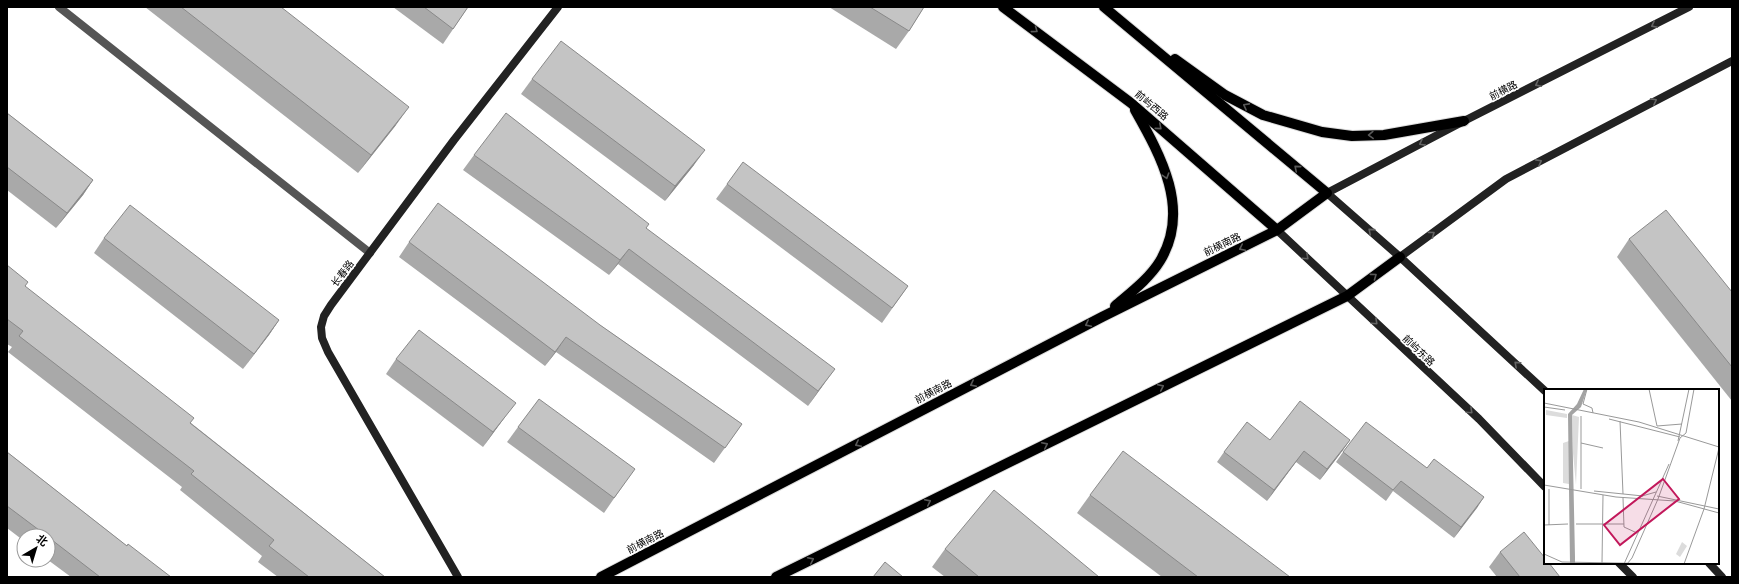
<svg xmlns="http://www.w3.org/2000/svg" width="1739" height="584" font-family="'Public Sans','Noto Sans SC',sans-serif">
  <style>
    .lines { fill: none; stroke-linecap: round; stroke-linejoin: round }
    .primary-casing { stroke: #dbdbdb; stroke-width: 12 }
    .street { stroke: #555; stroke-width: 8 }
    .secondary { stroke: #222; stroke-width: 8 }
    .primary { stroke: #000; stroke-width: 10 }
    .wall { fill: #a9a9a9 }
    .shaded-wall { fill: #898989 }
    .building { fill: #c4c4c4; stroke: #898989 }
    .oneway { stroke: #646464 }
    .oneway2 { stroke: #595959 }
    .labels { text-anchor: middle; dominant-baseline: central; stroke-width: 3.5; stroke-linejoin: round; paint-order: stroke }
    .street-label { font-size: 10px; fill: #000; stroke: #fff }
    .inset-road { fill: none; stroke: #999; stroke-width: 1 }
    .view { fill: #c2185b; fill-opacity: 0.15; stroke: #c2185b; stroke-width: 2 }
    .inset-edge { fill: none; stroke: #000; stroke-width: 2 }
  </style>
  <rect width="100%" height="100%" fill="#fff"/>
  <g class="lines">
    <!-- primary casing -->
    <g class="primary-casing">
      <g id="primary">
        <path d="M 1003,7 L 1131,103 L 1277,230"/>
        <path d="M 1175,59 L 1225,95 L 1263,115 L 1322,132 L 1352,136 L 1384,135 L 1464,121"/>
        <path d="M 1115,306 C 1130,293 1149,279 1160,261 C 1191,210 1161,156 1135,110"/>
        <path d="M 601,577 L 1102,317 L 1277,230 L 1327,193 L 1104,7"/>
        <path d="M 776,577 L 1347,296 L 1400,257"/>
      </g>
    </g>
    <!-- street -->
    <path class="street" d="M 59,7 L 370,253"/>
    <!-- secondary -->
    <g class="secondary">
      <path d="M 1277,230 L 1479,419 L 1545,487"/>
      <path d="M 1400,257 L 1506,179 L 1732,61"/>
      <path d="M 1545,391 L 1400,257 L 1327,193 L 1464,121 L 1689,7"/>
      <path d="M 1619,563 L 1633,577"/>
      <path d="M 1709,563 L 1722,577"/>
      <path d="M 458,577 L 328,352 L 322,338 L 321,327 L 324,316 L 331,305 L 454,140 L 558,7"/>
    </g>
    <!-- primary -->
    <use href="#primary" class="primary"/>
  </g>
  <!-- wall -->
  <g class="wall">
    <path d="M 145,7 L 281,7 L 396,125 L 358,173 Z"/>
    <path d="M 393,7 L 468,7 L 443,44 Z"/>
    <path d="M 829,7 L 924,7 L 909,31 L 896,49 Z"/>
    <path d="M 532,79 L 694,165 L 665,201 L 521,94 Z"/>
    <path d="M 7,113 L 93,180 L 83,195 L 56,228 L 7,190 Z"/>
    <path d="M 474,155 L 646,228 L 824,384 L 808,406 L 618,264 L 609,275 L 463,170 Z"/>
    <path d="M 727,184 L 908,286 L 882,323 L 716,199 Z"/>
    <path d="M 104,238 L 279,320 L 269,335 L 243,369 L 94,253 Z"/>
    <path d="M 1629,239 L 1732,292 L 1732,401 L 1617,257 Z"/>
    <path d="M 409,242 L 600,325 L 742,424 L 714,463 L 556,352 L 545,366 L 399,257 Z"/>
    <path d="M 7,265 L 25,287 L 191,423 L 385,577 L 278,577 L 258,562 L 262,556 L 180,490 L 182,487 L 8,352 L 12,347 L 7,344 Z"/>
    <path d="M 396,359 L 505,417 L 483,447 L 386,374 Z"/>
    <path d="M 518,427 L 624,484 L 604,513 L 507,442 Z"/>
    <path d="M 1270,440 L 1350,440 L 1343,450 L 1320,480 L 1296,462 L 1267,501 L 1217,462 L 1224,452 Z"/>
    <path d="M 7,452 L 127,546 L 171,577 L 71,577 L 48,560 L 48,536 L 24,536 L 24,541 L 7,528 Z"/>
    <path d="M 1343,452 L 1427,468 L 1484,497 L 1454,538 L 1393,491 L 1386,501 L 1336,462 Z"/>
    <path d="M 1090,495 L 1290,577 L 1162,577 L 1077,513 Z"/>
    <path d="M 945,549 L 1099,577 L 945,577 L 932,567 Z"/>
    <path d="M 1500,552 L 1560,577 L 1497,577 L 1489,567 Z"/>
  </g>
  <!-- shaded-wall -->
  <g class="shaded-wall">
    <path d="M 409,107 L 396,125 L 358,173 L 371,155 Z"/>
    <path d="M 705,150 L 694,165 L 665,201 L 675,186 Z"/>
    <path d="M 93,180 L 83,195 L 56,228 L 67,213 Z"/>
    <path d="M 629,249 L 618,264 L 609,275 L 620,260 Z"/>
    <path d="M 279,320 L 269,335 L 243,369 L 254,354 Z"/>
    <path d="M 566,337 L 556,352 L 545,366 L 555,352 Z"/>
    <path d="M 835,369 L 824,384 L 808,406 L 818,391 Z"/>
    <path d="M 516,403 L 505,417 L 483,447 L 493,432 Z"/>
    <path d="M 1350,440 L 1343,450 L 1320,480 L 1327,469 Z"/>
    <path d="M 1304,451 L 1296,462 L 1267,501 L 1274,490 Z"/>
    <path d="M 1484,497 L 1477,508 L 1454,538 L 1461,527 Z"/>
  </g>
  <!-- building -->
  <g class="building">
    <path d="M 181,7 L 281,7 L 409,107 L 371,155 Z"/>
    <path d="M 424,7 L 468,7 L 453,29 Z"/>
    <path d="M 870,7 L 924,7 L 909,31 Z"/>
    <path d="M 561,41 L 705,150 L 675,186 L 532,79 Z"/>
    <path d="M 7,113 L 93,180 L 67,213 L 7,167 Z"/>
    <path d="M 506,113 L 649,224 L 646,228 L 835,369 L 818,391 L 629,249 L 620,260 L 474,155 Z"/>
    <path d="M 743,162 L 908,286 L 892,308 L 727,184 Z"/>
    <path d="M 438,203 L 600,325 L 742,424 L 725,448 L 566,337 L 555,352 L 409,242 Z"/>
    <path d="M 130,205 L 279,320 L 254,354 L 104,238 Z"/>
    <path d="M 1666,210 L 1732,292 L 1732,367 L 1629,239 Z"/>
    <path d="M 7,265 L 28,282 L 25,286 L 194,418 L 190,423 L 385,577 L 309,577 L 269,546 L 274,540 L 191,474 L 194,471 L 19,336 L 23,331 L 7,319 Z"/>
    <path d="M 419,330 L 516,403 L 493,432 L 396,359 Z"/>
    <path d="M 539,399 L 635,469 L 614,498 L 518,427 Z"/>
    <path d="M 1300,401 L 1350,440 L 1327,469 L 1304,451 L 1274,490 L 1224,452 L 1247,422 L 1270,440 Z"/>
    <path d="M 1366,422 L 1427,468 L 1434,459 L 1484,497 L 1461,527 L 1401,481 L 1393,490 L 1343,452 Z"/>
    <path d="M 1123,451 L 1290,577 L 1198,577 L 1090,495 Z"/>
    <path d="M 7,452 L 127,546 L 128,544 L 171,577 L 100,577 L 48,537 L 48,536 L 47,536 L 7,506 Z"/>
    <path d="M 994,490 L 1099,577 L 979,577 L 945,549 Z"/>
    <path d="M 1524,532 L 1545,558 L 1545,563 L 1549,563 L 1560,577 L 1520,577 L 1500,552 Z"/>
    <path d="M 885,562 L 903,577 L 873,577 Z"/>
  </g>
  <!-- one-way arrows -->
  <defs><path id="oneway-chevron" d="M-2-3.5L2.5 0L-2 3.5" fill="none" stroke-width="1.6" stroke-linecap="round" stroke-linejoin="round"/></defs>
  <g class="oneway">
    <use href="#oneway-chevron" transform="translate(1654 25) rotate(153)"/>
    <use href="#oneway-chevron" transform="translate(1538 84) rotate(153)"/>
    <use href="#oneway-chevron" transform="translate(1654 101) rotate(-28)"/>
    <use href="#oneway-chevron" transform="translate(1422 143) rotate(152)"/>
    <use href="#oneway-chevron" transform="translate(1539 162) rotate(-28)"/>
    <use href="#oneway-chevron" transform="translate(1371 231) rotate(-139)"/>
    <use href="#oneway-chevron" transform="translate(1432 234) rotate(-36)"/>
    <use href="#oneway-chevron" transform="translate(1306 257) rotate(43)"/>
    <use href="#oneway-chevron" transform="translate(1375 322) rotate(43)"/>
    <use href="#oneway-chevron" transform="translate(1517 364) rotate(-138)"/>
    <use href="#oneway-chevron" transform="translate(1470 411) rotate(43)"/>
  </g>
  <g class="oneway2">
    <use href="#oneway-chevron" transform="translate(1035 30) rotate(37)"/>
    <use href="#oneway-chevron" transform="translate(1246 106) rotate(-152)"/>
    <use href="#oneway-chevron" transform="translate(1159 127) rotate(41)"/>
    <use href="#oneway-chevron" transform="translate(1371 135) rotate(178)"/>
    <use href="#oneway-chevron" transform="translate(1297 168) rotate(-140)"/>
    <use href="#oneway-chevron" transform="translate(1166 176) rotate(73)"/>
    <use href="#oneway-chevron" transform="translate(1242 248) rotate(154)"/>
    <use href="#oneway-chevron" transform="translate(1374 276) rotate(-36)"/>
    <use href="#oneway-chevron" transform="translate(1088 324) rotate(153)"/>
    <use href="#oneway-chevron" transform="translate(973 384) rotate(153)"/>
    <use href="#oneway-chevron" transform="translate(1161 387) rotate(-26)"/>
    <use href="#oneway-chevron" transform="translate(858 444) rotate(153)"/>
    <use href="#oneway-chevron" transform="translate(1045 445) rotate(-26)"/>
    <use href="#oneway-chevron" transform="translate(928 502) rotate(-26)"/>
    <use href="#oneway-chevron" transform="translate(811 560) rotate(-26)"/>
  </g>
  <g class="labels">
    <!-- street labels -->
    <g class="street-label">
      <text transform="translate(1503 90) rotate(-27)">前横路</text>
      <text transform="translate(1152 105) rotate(40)">前屿西路</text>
      <text transform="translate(1222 244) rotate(-26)">前横南路</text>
      <text transform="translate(342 273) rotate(-53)">长春路</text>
      <text transform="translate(1419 350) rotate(43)">前屿东路</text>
      <text transform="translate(933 391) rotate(-27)">前横南路</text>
      <text transform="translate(645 541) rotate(-27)">前横南路</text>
    </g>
  </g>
  <!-- overview -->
  <g transform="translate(1544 389)">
    <rect width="175" height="175" fill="#fff"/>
    <path d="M 2,21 L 23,25 L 23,29 L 2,26 ZM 28,26 L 35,28 L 32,96 L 29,64 ZM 25,52 L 25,95 L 19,94 L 19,54 ZM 138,153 L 143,157 L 136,168 L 132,165 Z" fill="#dcdcdc"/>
    <path d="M 40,0 L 43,0 L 37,18 L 28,26 L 31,168 L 31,175 L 26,175 L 24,25 L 33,15 Z" fill="#a3a3a3"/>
    <path class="inset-road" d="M 43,0 L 39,15 L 48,19 L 49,24M 105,0 L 113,37M 0,14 L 95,33 L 175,58M 0,18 L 21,21M 37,27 L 37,100M 65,30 L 136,48M 76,32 L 79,105M 113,37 L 138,35M 134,52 L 145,0M 37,54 L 59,59M 0,96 L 72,108 L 131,112 L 175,124M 5,100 L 5,136M 50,102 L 99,107M 98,107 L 112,103M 113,107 L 175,120M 79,109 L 80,138 L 93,144M 32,135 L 80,135M 0,136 L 24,135M 0,165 L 18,173 L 128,175M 58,174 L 59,106M 80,175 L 125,75M 83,175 L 88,169 L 114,110 L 136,49 L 142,44 L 150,0M 140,175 L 160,120 L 175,59"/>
    <path class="view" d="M 119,90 L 135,110 L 76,156 L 60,136 Z"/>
    <rect width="175" height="175" class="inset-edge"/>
  </g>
  <!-- border -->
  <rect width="1739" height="584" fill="none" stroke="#000000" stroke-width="16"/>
  <!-- north arrow -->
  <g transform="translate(36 548) rotate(38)"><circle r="19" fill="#ffffff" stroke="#999999"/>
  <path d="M0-3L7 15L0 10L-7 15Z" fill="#000000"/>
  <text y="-6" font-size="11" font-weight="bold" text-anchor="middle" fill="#000000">北</text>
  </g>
</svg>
